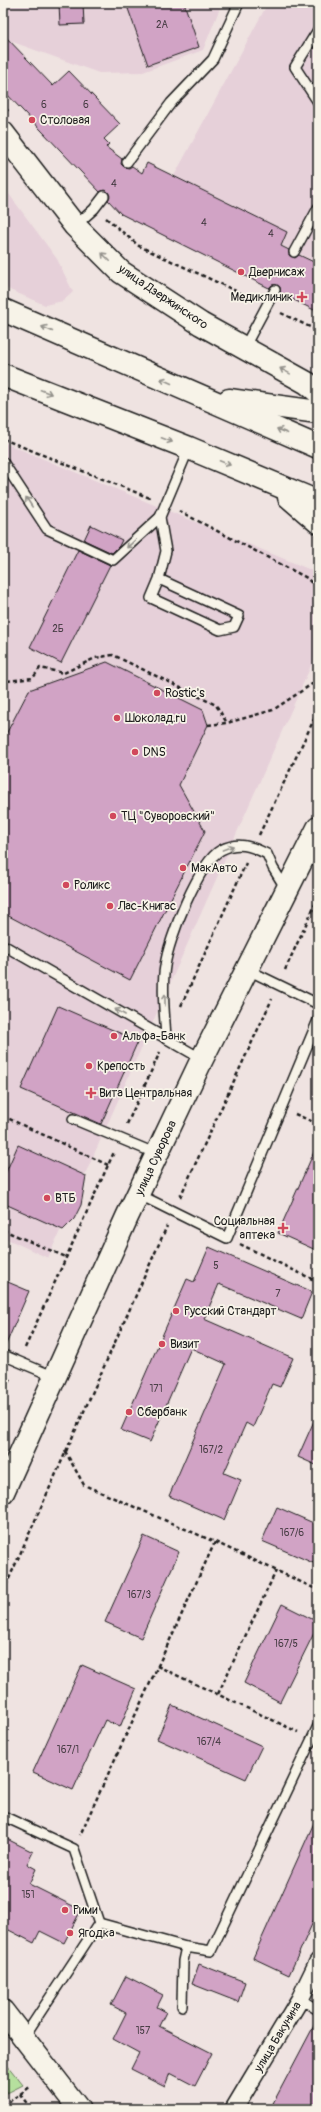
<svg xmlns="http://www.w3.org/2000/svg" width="321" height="2112" font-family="Pangolin,sans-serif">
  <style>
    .built { fill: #e6d0d9 }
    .green { fill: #b6e09e; stroke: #697e5d }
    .building { fill: #d1a3c5; stroke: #1c1c1c }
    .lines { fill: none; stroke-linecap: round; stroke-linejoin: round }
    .service-casing { stroke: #1c1c1c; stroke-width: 12 }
    .minor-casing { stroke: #1c1c1c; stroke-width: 20 }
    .tertiary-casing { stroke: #1c1c1c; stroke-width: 24 }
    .primary-casing { stroke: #1c1c1c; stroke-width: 25 }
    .path { stroke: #1c1c1c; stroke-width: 2.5; stroke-dasharray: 4 3; stroke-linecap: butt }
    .service { stroke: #f7f3e8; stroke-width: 9 }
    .minor { stroke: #f7f3e8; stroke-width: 17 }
    .tertiary { stroke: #f7f3e8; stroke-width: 21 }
    .primary { stroke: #f7f3e8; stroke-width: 22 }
    .oneway { stroke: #94928c }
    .poi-dot { fill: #d1495b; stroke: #f7f3e8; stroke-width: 1.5 }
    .labels { text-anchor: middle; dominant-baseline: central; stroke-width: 3.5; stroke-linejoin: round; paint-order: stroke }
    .number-label { font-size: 10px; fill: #493e46 }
    .poi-label { font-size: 12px; fill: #1c1c1c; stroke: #f7f3e8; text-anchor: start }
    .street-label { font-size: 12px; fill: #1c1c1c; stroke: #f7f3e8 }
  </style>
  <rect width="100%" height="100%" fill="#efe3e1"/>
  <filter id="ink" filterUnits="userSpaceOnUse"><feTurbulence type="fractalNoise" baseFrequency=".025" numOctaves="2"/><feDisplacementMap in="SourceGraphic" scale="8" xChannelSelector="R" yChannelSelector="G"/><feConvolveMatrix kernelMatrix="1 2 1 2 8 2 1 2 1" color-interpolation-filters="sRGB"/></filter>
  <g filter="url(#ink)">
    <!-- built -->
    <g class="built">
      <path d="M 3,3 L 222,3 L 203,50 L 143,72 L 99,73 L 10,41 L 3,47 Z"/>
      <path d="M 268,3 L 318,3 L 318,263 L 281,245 L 287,232 L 174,176 Z"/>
      <path d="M 3,186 L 57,259 L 73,292 L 63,301 L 45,305 L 3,287 Z"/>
      <path d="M 5,443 L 318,573 L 318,650 L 48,1258 L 3,1237 L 3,448 Z"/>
    </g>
    <!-- green -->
    <path class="green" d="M 3,2060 L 23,2085 L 3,2095 Z"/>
    <!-- building -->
    <g class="building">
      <path d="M 59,3 L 83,3 L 84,24 L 60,25 Z"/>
      <path d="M 126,3 L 184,3 L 199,47 L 148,65 Z"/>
      <path d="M 3,34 L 53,86 L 69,71 L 120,124 L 104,139 L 109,144 L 106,147 L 122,159 L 121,164 L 124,167 L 129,168 L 132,166 L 142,173 L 147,163 L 287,232 L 281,246 L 289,250 L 289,255 L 295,258 L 299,255 L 318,264 L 318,312 L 280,293 L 280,287 L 277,285 L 272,285 L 269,288 L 121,214 L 108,200 L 110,196 L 108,192 L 104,190 L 100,192 L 3,90 Z"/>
      <path d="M 91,525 L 122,540 L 119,546 L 112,553 L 84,540 Z"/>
      <path d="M 78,550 L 110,565 L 61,663 L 30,647 Z"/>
      <path d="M 107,662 L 203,710 L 208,725 L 179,785 L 205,831 L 130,980 L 3,913 L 3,740 L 29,690 Z"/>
      <path d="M 58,1006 L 138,1041 L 101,1124 L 21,1089 Z"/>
      <path d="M 318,1143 L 318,1251 L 278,1233 Z"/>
      <path d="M 18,1145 L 86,1176 L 81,1205 L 74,1219 L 63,1230 L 3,1203 L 3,1179 Z"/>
      <path d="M 209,1247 L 312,1292 L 301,1319 L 219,1284 L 204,1319 L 293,1358 L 280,1387 L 272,1384 L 253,1427 L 246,1423 L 224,1473 L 241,1480 L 224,1520 L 169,1496 L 226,1364 L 191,1348 L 150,1442 L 121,1430 L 187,1279 L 194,1282 Z"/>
      <path d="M 3,1280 L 29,1291 L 4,1349 L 3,1349 Z"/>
      <path d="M 318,1412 L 318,1466 L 298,1457 Z"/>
      <path d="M 277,1507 L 318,1525 L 318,1565 L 262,1541 Z"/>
      <path d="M 144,1536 L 179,1552 L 141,1638 L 105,1622 Z"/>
      <path d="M 282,1604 L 318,1622 L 318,1625 L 280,1702 L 244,1683 Z"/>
      <path d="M 82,1665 L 136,1689 L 120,1727 L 105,1720 L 73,1790 L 33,1772 Z"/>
      <path d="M 172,1705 L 262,1746 L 246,1779 L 157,1739 Z"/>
      <path d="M 318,1814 L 318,1911 L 289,1975 L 253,1958 Z"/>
      <path d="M 3,1837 L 33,1852 L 27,1864 L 36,1869 L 29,1884 L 81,1910 L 64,1943 L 40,1931 L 34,1943 L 3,1927 Z"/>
      <path d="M 199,1964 L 245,1982 L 238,2002 L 192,1984 Z"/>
      <path d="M 126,1976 L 163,1995 L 157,2007 L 166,2012 L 159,2026 L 212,2053 L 195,2086 L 170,2073 L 165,2086 L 131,2069 L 139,2053 L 113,2039 L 126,2013 L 111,2005 Z"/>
      <path d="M 318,2018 L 318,2109 L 270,2109 Z"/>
    </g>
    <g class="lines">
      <!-- service casing -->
      <g class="service-casing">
        <g id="service">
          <path d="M 318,30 L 295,67 L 318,102"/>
          <path d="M 127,162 L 171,103 L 213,59 L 239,3"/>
          <path d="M 75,226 L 94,209 L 104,196"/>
          <path d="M 294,252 L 318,208"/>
          <path d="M 244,348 L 275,290"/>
          <path d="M 3,462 L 47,529 L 113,560 L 160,517"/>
          <path d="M 159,579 L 239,616 L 234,627 L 220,630 L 151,598 L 159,579 L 166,551 L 160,517 L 189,448"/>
          <path d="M 3,945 L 202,1059"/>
          <path d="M 248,970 L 318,1004"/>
          <path d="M 166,1039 C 165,1015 161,989 165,966 C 168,940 199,862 221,850 C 238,841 251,846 267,854 L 273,868 L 286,889"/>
          <path d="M 73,1119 L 157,1154"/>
          <path d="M 138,1194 L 227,1238 L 318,1020"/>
          <path d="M 3,1355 L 55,1377"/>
          <path d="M 3,1816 L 74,1849 L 99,1923"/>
          <path d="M 300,1999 L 318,2010"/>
          <path d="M 182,2006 L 183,1961 L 186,1947"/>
          <path d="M 24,2037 L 99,1923 L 186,1947 L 211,1951 L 318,1726"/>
        </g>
      </g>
      <!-- minor casing -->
      <g class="minor-casing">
        <path id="minor" d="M 234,2109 L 300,1999 L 318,1962"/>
      </g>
      <!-- tertiary casing -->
      <g class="tertiary-casing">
        <path id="tertiary" d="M 3,2011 L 79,2109"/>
      </g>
      <!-- primary casing -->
      <g class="primary-casing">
        <g id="primary">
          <path d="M 3,133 L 75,226 L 121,272 L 201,324 L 307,383 L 318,392"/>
          <path d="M 3,310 L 318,447"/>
          <path d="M 3,375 L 189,448 L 318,502"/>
          <path d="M 229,400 L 318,412"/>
          <path d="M 289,497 L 318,522"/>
          <path d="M 3,1492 L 127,1217 L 202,1059 L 318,828"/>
        </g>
      </g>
      <!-- path -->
      <g class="path">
        <path d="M 3,104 L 8,111"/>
        <path d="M 106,218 L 139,246 L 253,299"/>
        <path d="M 281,313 L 318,331"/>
        <path d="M 3,439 L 150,498"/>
        <path d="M 179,511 L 307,578 L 318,590"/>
        <path d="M 7,681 L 33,678 L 40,668 L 64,673 L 95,658 L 113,655 L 216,705 L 227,723"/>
        <path d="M 208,725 L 227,723 L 273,710 L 318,680"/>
        <path d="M 259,835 L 318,711"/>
        <path d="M 285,970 L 318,898"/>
        <path d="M 181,1006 L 246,863"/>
        <path d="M 295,1114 L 318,1124"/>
        <path d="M 3,1116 L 108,1165"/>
        <path d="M 127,1124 L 160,1052"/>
        <path d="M 180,1197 L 272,999"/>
        <path d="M 3,1230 L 66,1257"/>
        <path d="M 240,1244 L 318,1282"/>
        <path d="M 25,1348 L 114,1152"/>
        <path d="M 3,1395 L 12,1376"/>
        <path d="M 65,1451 L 84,1485 L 215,1542 L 80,1835"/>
        <path d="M 215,1542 L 318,1590"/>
        <path d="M 3,1592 L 167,1226"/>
        <path d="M 157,1666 L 298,1732"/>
        <path d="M 218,1694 L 276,1571"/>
        <path d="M 20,2094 L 31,2109"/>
        <path d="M 3,2106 L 30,2087"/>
      </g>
      <!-- service -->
      <use href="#service" class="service"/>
      <!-- minor -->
      <use href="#minor" class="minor"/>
      <!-- tertiary -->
      <use href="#tertiary" class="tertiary"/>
      <!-- primary -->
      <use href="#primary" class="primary"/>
    </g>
    <!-- one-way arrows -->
    <defs><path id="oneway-shaft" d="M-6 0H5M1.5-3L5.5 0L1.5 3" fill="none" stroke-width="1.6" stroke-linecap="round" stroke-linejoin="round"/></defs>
    <g class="oneway">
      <use href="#oneway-shaft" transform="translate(106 257) rotate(-135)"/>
      <use href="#oneway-shaft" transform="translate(47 329) rotate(-156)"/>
      <use href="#oneway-shaft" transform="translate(285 371) rotate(-151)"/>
      <use href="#oneway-shaft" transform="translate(166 381) rotate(-156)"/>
      <use href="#oneway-shaft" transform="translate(46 392) rotate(21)"/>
      <use href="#oneway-shaft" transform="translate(282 431) rotate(-157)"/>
      <use href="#oneway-shaft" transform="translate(167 440) rotate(21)"/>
      <use href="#oneway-shaft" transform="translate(225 463) rotate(22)"/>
      <use href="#oneway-shaft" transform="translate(29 502) rotate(-123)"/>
      <use href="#oneway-shaft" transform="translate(131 544) rotate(137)"/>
      <use href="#oneway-shaft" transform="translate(228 848) rotate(-20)"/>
      <use href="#oneway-shaft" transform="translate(165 1000) rotate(-91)"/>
      <use href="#oneway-shaft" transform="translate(120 1012) rotate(-150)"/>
    </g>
  </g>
  <!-- markers -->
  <g class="poi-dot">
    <circle cx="32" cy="120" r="4"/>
    <circle cx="241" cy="272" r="4"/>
    <path d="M300 291h4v4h4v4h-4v4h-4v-4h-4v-4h4z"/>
    <circle cx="157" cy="693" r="4"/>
    <circle cx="117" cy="718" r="4"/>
    <circle cx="135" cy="752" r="4"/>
    <circle cx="113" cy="816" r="4"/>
    <circle cx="183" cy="868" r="4"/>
    <circle cx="66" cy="885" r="4"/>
    <circle cx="110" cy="906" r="4"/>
    <circle cx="114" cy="1036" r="4"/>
    <circle cx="89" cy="1066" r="4"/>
    <path d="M89 1087h4v4h4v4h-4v4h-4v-4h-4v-4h4z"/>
    <circle cx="47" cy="1198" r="4"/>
    <path d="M281 1222h4v4h4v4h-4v4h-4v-4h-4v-4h4z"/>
    <circle cx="176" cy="1311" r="4"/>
    <circle cx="162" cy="1344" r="4"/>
    <circle cx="129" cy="1412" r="4"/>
    <circle cx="65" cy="1910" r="4"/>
    <circle cx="70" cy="1933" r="4"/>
  </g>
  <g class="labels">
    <!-- number labels -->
    <g class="number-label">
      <text x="162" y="25">2А</text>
      <text x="44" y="105">6</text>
      <text x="86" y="105">6</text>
      <text x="114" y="184">4</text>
      <text x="204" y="223">4</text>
      <text x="271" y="234">4</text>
      <text x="58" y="629">2Б</text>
      <text x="216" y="1266">5</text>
      <text x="278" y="1294">7</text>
      <text x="156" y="1389">171</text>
      <text x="211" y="1450">167/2</text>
      <text x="292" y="1533">167/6</text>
      <text x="139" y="1595">167/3</text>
      <text x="286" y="1644">167/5</text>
      <text x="209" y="1742">167/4</text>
      <text x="68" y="1750">167/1</text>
      <text x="28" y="1895">151</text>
      <text x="143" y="2031">157</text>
    </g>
    <!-- poi labels -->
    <g class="poi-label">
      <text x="40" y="120">Столовая</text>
      <text x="249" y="272">Двернисаж</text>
      <text x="293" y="297" text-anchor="end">Медиклиник</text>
      <text x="165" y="693">Rostic's</text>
      <text x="125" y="718">Шоколад.ru</text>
      <text x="143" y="752">DNS</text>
      <text x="121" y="816">ТЦ "Суворовский"</text>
      <text x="191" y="868">МакАвто</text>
      <text x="74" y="885">Роликс</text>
      <text x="118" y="906">Лас-Книгас</text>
      <text x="122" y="1036">Альфа-Банк</text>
      <text x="97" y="1066">Крепость</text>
      <text x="99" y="1093">Вита Центральная</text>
      <text x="55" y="1198">ВТБ</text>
      <text x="275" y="1221" text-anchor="end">Социальная<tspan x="275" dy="14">аптека</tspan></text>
      <text x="184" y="1311">Русский Стандарт</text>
      <text x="170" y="1344">Визит</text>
      <text x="137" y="1412">Сбербанк</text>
      <text x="73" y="1910">Рими</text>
      <text x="78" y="1933">Ягодка</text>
    </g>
    <!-- street labels -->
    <g class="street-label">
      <text transform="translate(163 297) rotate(34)">улица Дзержинского</text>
      <text transform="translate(156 1158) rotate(-65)">улица Суворова</text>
      <text transform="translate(278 2037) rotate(-59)">улица Бакунина</text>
    </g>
  </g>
  <!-- margin -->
  <rect width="321" height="2112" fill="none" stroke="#f7f3e8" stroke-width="16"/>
  <rect x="8" y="8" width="305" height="2096" fill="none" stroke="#1c1c1c" stroke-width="1.5" filter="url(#ink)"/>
</svg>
